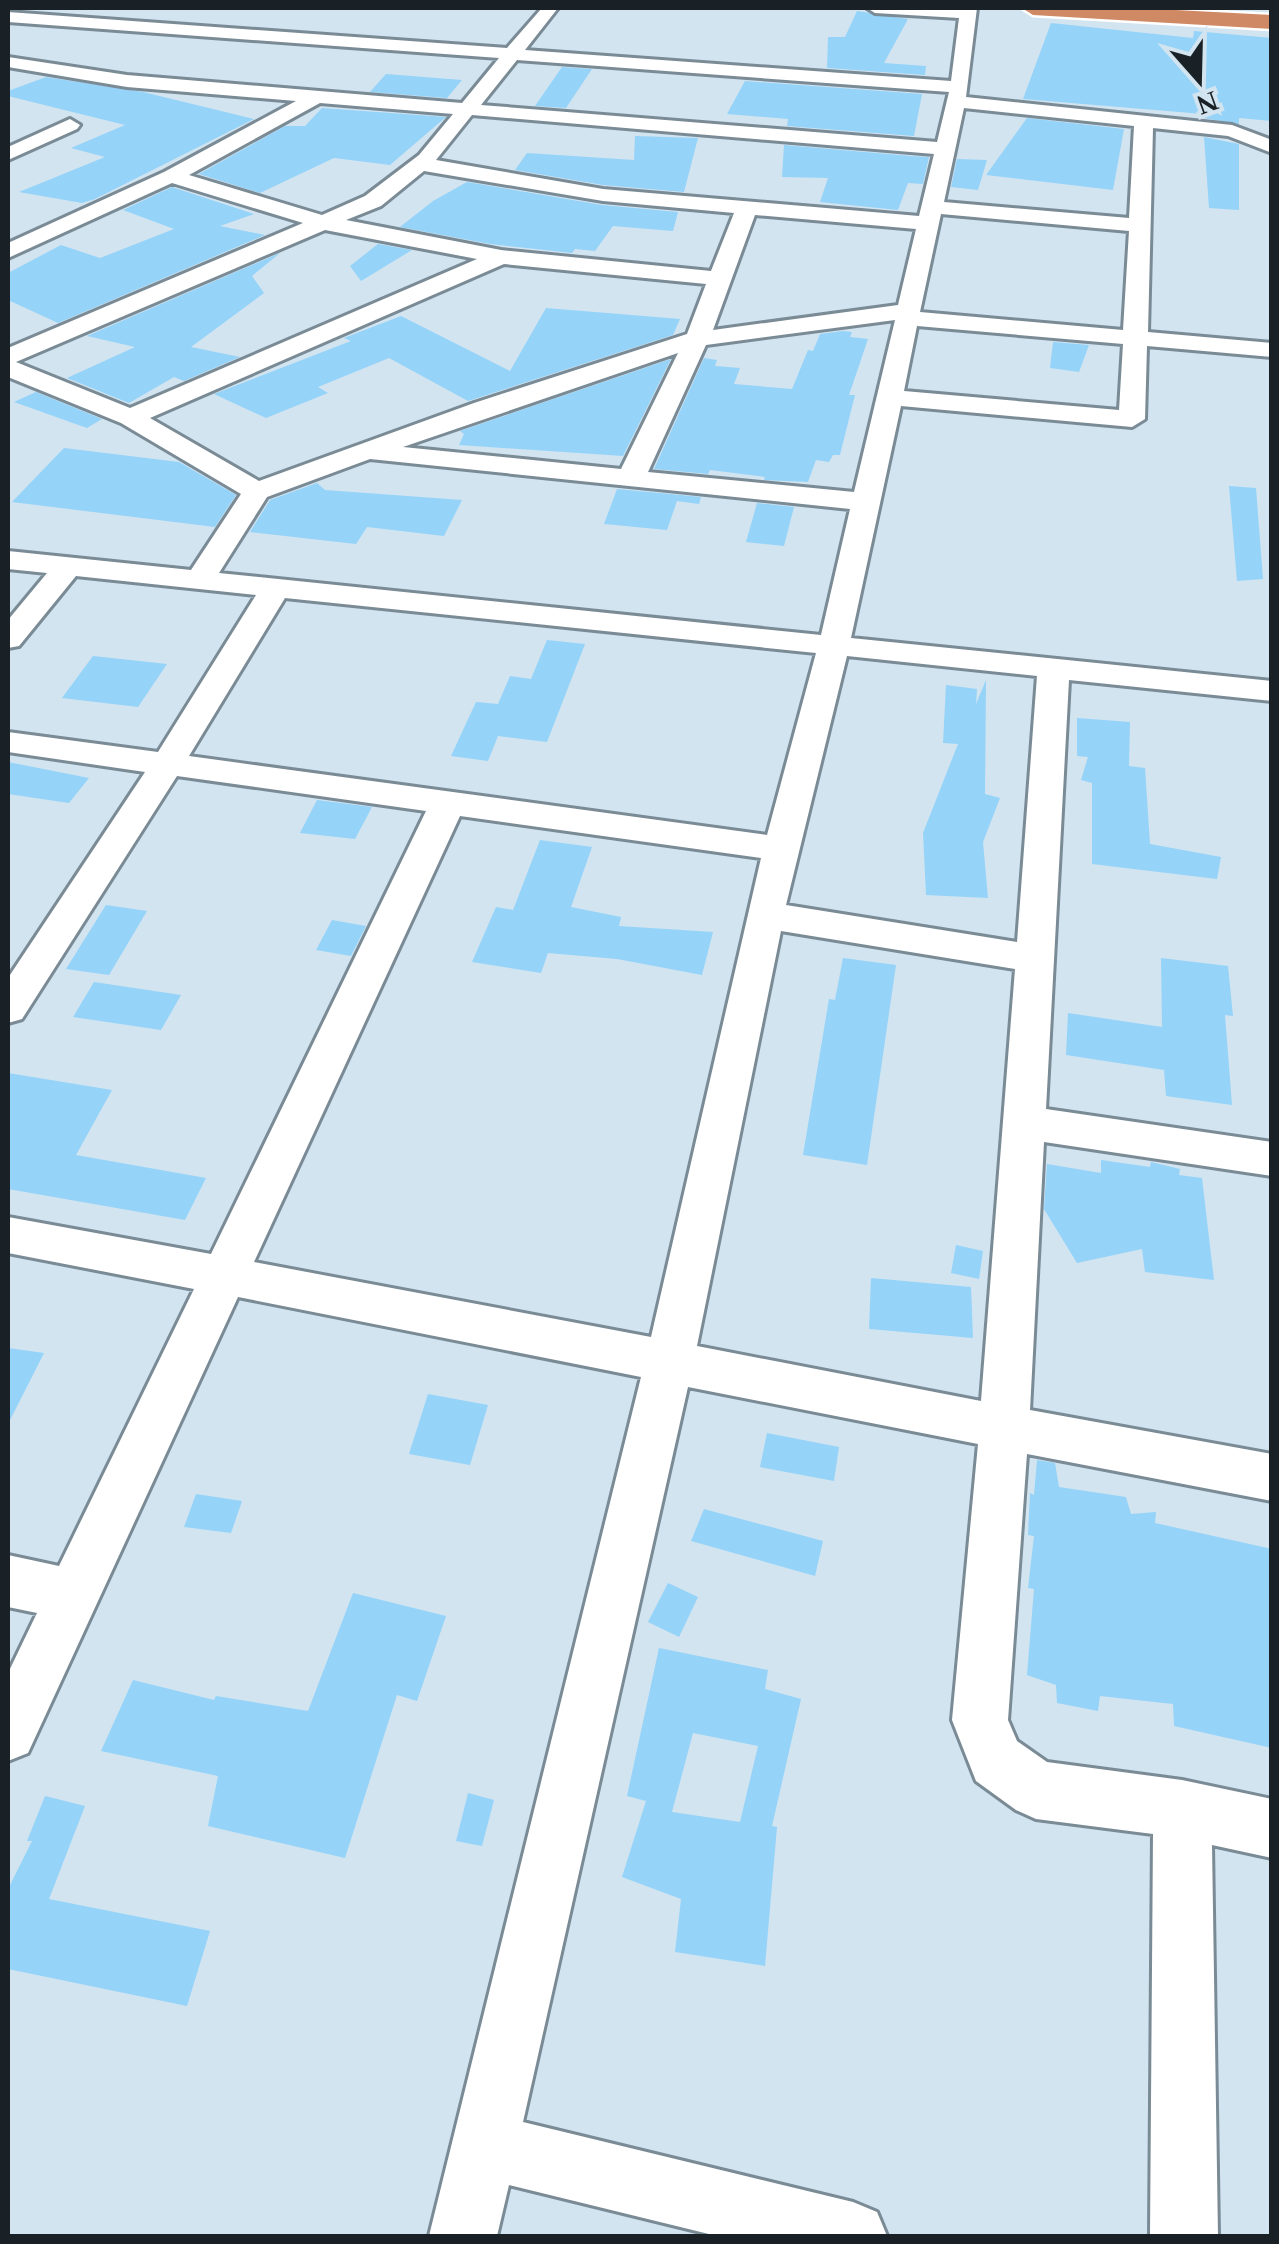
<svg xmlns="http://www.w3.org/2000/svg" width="1279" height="2244" font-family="Georgia,serif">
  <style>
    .building { fill: #95d3f9; fill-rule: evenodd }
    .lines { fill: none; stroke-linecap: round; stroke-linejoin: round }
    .minor-casing { stroke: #7a8b96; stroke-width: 6 }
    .highway-casing { stroke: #fff; stroke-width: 5 }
    .minor { fill: #fff; fill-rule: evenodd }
    .highway { fill: #d08965; fill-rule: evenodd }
  </style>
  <rect width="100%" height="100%" fill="#d1e4f0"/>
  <!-- building -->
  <g class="building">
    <path d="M 857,11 L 908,19 L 884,63 L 926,66 L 925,75 L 827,68 L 828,37 L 845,37 Z"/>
    <path d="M 1051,23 L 1193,38 L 1194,31 L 1272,38 L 1272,121 L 1239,118 L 1239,124 L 1203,118 L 1203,114 L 1023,99 Z"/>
    <path d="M 562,67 L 592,69 L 566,108 L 535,106 Z"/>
    <path d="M 386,74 L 462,80 L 447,98 L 370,92 Z"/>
    <path d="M 46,77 L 143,92 L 254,119 L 95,199 L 82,203 L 19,192 L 105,157 L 71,148 L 125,125 L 8,96 L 8,91 Z"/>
    <path d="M 745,81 L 922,94 L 914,136 L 787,126 L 788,119 L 727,114 Z"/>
    <path d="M 322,108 L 446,117 L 390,165 L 334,158 L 260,193 L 199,174 L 285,126 L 305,126 Z"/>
    <path d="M 1027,118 L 1124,129 L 1113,190 L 986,175 Z"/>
    <path d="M 635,136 L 698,138 L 684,192 L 603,185 L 515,170 L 527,153 L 634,160 Z"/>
    <path d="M 1204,137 L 1239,144 L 1239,210 L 1209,208 Z"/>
    <path d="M 784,145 L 911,156 L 929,157 L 923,184 L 908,183 L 898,210 L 820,202 L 828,178 L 782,177 Z"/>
    <path d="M 957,159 L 987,160 L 978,190 L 951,187 Z"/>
    <path d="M 467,182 L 602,205 L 678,212 L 673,231 L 613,226 L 595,251 L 575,249 L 572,253 L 490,244 L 400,227 L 433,201 Z"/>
    <path d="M 172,187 L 254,214 L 220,226 L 265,235 L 58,323 L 8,300 L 8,273 L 61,245 L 100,258 L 174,229 L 123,210 Z"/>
    <path d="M 378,244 L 412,250 L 361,281 L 350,266 Z"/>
    <path d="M 280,253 L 252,276 L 264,293 L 191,347 L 240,357 L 184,381 L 174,377 L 129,403 L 67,378 L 135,347 L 87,336 Z"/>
    <path d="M 546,308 L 680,319 L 673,335 L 468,401 L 389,358 L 318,387 L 328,393 L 266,418 L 214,394 L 351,341 L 344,338 L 401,316 L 510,371 Z"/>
    <path d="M 843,331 L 852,332 L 850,337 L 868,339 L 849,395 L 855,395 L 840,455 L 833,455 L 829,462 L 816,460 L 808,482 L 764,480 L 765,477 L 710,470 L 708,474 L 654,469 L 704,358 L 717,360 L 715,366 L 740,368 L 734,384 L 792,389 L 808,350 L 813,351 L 820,334 Z"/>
    <path d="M 1053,342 L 1089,345 L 1079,372 L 1050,368 Z"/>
    <path d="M 671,359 L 623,456 L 459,445 L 464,434 L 460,431 Z"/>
    <path d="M 36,392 L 102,419 L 87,428 L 14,402 Z"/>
    <path d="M 64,448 L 179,462 L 236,495 L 215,527 L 12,502 Z"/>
    <path d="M 317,483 L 325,490 L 462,500 L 444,536 L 367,527 L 356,544 L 250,532 L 270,500 Z"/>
    <path d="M 1229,486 L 1256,488 L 1263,579 L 1237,581 Z"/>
    <path d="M 617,489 L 701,497 L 699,504 L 677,501 L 667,530 L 604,524 Z"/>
    <path d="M 757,503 L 794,507 L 784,546 L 746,542 Z"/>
    <path d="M 547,640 L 585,644 L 547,742 L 498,736 L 488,761 L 451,756 L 476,702 L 498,704 L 510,676 L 531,679 Z"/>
    <path d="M 93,656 L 167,664 L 138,707 L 62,698 Z"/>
    <path d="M 986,680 L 985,794 L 1000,798 L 983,842 L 988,898 L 926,895 L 923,833 L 958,744 L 943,743 L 946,685 L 977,689 L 976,704 Z"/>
    <path d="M 1077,718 L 1130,722 L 1129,766 L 1145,768 L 1150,844 L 1221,857 L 1217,879 L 1092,864 L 1092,783 L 1081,780 L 1088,757 L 1077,756 Z"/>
    <path d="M 8,762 L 89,778 L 69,803 L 8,794 Z"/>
    <path d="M 317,800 L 372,807 L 355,839 L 300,833 Z"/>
    <path d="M 540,840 L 592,847 L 571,907 L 621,917 L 619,926 L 713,932 L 702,975 L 617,959 L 548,953 L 541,973 L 472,962 L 496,907 L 513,910 Z"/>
    <path d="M 106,905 L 147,911 L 109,975 L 66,969 Z"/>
    <path d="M 332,920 L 366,926 L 351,956 L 316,950 Z"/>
    <path d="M 843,958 L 896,965 L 867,1165 L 803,1155 L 829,999 L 835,1000 Z"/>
    <path d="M 1161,958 L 1228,966 L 1233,1016 L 1225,1015 L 1232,1105 L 1166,1096 L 1164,1070 L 1066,1055 L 1068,1013 L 1162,1027 Z"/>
    <path d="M 94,982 L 181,995 L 161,1030 L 73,1017 Z"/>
    <path d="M 8,1073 L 112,1090 L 76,1155 L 206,1178 L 185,1220 L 8,1189 Z"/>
    <path d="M 1101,1160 L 1150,1167 L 1151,1162 L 1180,1169 L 1179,1175 L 1202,1178 L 1214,1280 L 1145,1272 L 1142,1249 L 1077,1263 L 1044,1209 L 1047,1164 L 1101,1173 Z"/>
    <path d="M 956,1245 L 983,1251 L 979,1279 L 951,1273 Z"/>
    <path d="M 871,1278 L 971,1287 L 973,1338 L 869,1329 Z"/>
    <path d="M 8,1348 L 44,1353 L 8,1424 Z"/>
    <path d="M 428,1394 L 488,1405 L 470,1465 L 409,1454 Z"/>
    <path d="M 767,1433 L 839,1447 L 834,1481 L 760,1467 Z"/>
    <path d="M 1037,1460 L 1055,1463 L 1059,1487 L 1126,1497 L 1131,1514 L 1156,1512 L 1155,1523 L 1272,1549 L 1272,1748 L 1174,1726 L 1173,1704 L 1100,1696 L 1098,1711 L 1057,1703 L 1056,1685 L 1027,1675 L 1034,1589 L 1028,1588 L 1034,1536 L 1028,1535 L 1030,1493 L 1034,1495 Z"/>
    <path d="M 196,1494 L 242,1501 L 231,1533 L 184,1527 Z"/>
    <path d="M 704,1509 L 823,1541 L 815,1576 L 691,1541 Z"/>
    <path d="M 668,1583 L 698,1597 L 679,1637 L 648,1622 Z"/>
    <path d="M 353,1593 L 446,1616 L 417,1701 L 397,1695 L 345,1858 L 208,1826 L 218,1776 L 101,1751 L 133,1680 L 214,1700 L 216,1696 L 308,1711 Z"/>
    <path d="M 659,1648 L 768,1670 L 765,1689 L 801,1699 L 772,1826 L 777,1827 L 765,1966 L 675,1952 L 681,1899 L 622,1877 L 646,1801 L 627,1796 ZM 693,1733 L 758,1746 L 740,1822 L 672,1812 Z"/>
    <path d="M 468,1793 L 494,1800 L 482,1846 L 456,1841 Z"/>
    <path d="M 45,1796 L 85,1806 L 49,1899 L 210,1931 L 187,2006 L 8,1969 L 8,1889 L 32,1841 L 27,1841 Z"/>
  </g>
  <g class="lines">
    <!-- minor casing -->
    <g class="minor-casing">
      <g id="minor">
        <path d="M 542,8 L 558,8 L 525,50 L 951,81 L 959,18 L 875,13 L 867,8 L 977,8 L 966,97 L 1232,125 L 1272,140 L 1272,153 L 1228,136 L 1153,128 L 1148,332 L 1272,343 L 1272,357 L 1147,346 L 1145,419 L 1132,427 L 901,406 L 851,638 L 1272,681 L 1272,701 L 1069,680 L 1046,1109 L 1272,1142 L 1272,1176 L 1044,1142 L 1030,1410 L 1272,1454 L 1272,1501 L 1027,1454 L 1008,1720 L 1017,1741 L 1047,1762 L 1182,1780 L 1272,1799 L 1272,1858 L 1212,1845 L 1218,2236 L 1150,2236 L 1153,1834 L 1036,1819 L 1016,1810 L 976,1781 L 952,1720 L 978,1444 L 688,1387 L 523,2122 L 853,2202 L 877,2212 L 887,2236 L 717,2236 L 509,2185 L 497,2236 L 429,2236 L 641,1377 L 238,1297 L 28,1753 L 8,1761 L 8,1673 L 37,1613 L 8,1607 L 8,1555 L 59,1566 L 194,1289 L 8,1253 L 8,1217 L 211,1254 L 426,811 L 177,776 L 22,1019 L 8,1023 L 8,978 L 145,772 L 8,752 L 8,732 L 158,752 L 256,595 L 76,576 L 19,646 L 8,648 L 8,620 L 47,573 L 8,569 L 8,551 L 191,570 L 241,494 L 121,423 L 8,377 L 8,348 L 303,223 L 172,183 L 8,258 L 8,243 L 164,172 L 296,101 L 127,87 L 8,67 L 8,57 L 127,75 L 462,103 L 499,58 L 8,22 L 8,12 L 507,48 ZM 517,60 L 949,92 L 937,142 L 481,105 ZM 320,103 L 453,114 L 419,155 L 365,196 L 322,215 L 189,175 ZM 964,108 L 1134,126 L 1129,218 L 944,202 ZM 472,115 L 934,154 L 919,216 L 603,189 L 436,160 ZM 424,171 L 603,201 L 734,213 L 711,271 L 501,250 L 346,220 L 381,206 ZM 941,214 L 1129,231 L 1123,330 L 920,312 ZM 755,215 L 916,229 L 898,305 L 713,330 ZM 325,230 L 477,259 L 130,408 L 16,362 ZM 504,264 L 706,284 L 687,334 L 474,403 L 259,481 L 150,418 ZM 895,320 L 854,492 L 648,472 L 706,345 ZM 917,326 L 1123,344 L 1119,410 L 904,391 ZM 678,353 L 621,469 L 403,447 ZM 370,459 L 850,509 L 821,635 L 219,573 L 267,497 ZM 285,598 L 816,653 L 767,835 L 189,756 ZM 847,656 L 1037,676 L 1017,942 L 786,905 ZM 460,816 L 761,858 L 651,1337 L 254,1262 ZM 781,931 L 1015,969 L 981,1401 L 697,1346 Z"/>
        <path d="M 70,119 L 80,125 L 77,129 L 8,160 L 8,147 Z"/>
      </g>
    </g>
    <!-- highway casing -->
    <g class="highway-casing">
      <path id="highway" d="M 1022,8 L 1137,8 L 1272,15 L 1272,29 L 1033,15 Z"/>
    </g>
    <!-- minor -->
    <use href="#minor" class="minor"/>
    <!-- highway -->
    <use href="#highway" class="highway"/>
  </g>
  <!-- border -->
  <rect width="1279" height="2244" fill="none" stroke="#1a2126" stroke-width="20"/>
  <!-- north arrow -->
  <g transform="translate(1199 80) rotate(160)" stroke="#d1e4f0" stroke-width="8" paint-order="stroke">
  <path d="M0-8L18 38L0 25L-18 38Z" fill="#1a2126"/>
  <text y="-15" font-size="28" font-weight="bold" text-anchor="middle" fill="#1a2126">N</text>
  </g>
</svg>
